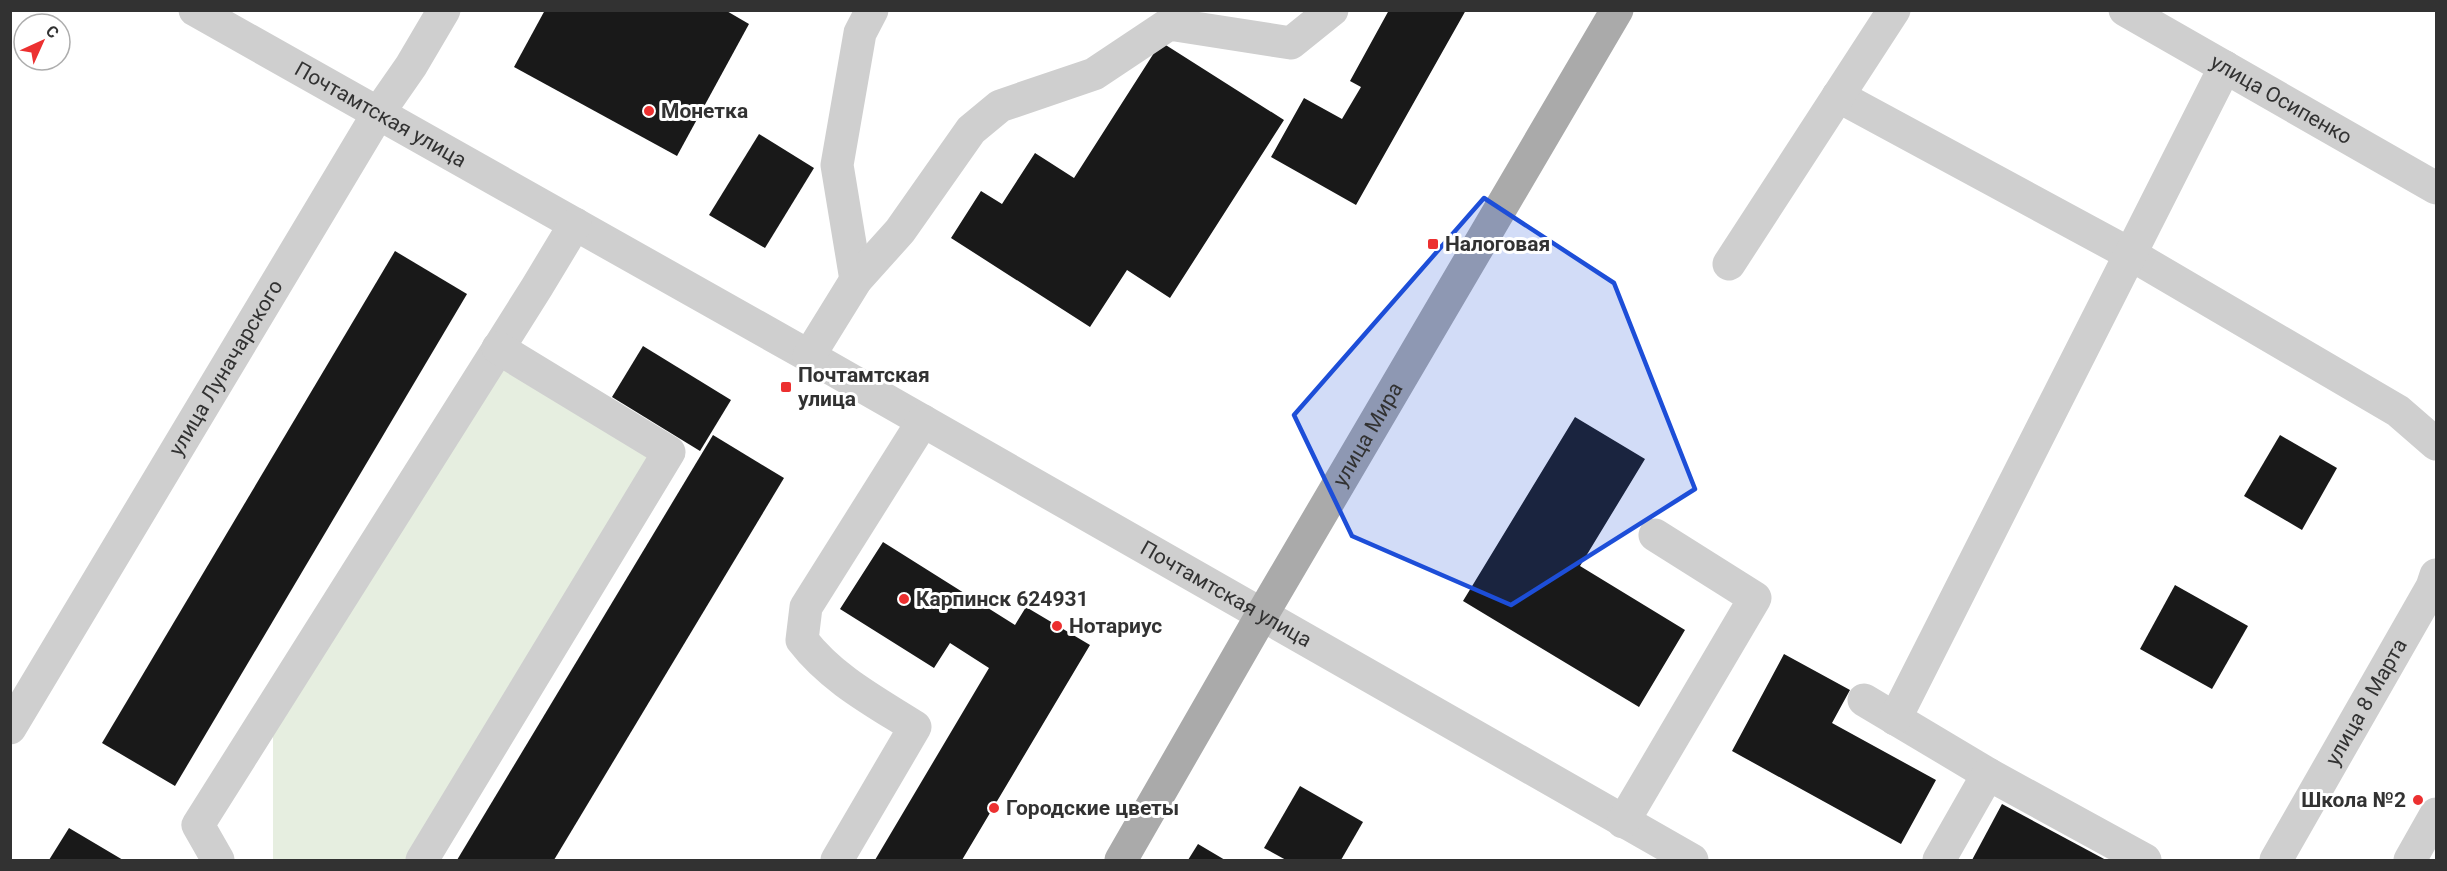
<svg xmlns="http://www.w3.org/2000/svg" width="2447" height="871" font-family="Roboto,sans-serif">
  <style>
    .green { fill: #e6eee0 }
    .building { fill: #191919 }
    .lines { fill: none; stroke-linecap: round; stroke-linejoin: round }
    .minor { stroke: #cfcfcf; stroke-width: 33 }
    .major { stroke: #aaa; stroke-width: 33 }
    .marked { fill: #1d4ed8; fill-opacity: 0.2; stroke: #1d4ed8; stroke-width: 4.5; stroke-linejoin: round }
    .poi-dot { fill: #ec3030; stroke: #fff; stroke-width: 2 }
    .labels { text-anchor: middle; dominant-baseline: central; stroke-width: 6; stroke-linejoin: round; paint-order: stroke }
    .street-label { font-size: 21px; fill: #323232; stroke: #fff }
    .poi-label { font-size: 21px; font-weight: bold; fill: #323232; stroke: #fff; text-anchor: start }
  </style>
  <rect width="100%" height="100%" fill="#fff"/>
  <!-- green -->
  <path class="green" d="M 501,360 L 655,452 L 406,860 L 273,860 L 273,732 Z"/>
  <!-- building -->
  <g class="building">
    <path d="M 545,10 L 725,10 L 749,24 L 677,156 L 514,67 Z"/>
    <path d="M 1389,10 L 1466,10 L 1356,205 L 1271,157 L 1304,98 L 1342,119 L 1361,87 L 1350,81 Z"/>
    <path d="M 1161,42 L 1284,120 L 1170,298 L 1127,270 L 1090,327 L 951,238 L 981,191 L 1002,204 L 1035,153 L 1074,178 Z"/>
    <path d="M 759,134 L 814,168 L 765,248 L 709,215 Z"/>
    <path d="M 395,251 L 467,294 L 175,786 L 102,743 Z"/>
    <path d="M 643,346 L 731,400 L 700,451 L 612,397 Z"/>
    <path d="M 1575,417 L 1645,459 L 1580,566 L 1685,630 L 1639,707 L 1463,601 Z"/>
    <path d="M 713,435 L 784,478 L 554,860 L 457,860 Z"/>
    <path d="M 2280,435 L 2337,468 L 2302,530 L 2244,496 Z"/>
    <path d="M 883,542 L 1015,625 L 1026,607 L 1090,645 L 962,860 L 875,860 L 989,668 L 950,643 L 934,668 L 840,609 Z"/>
    <path d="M 2175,585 L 2248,626 L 2212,689 L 2140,649 Z"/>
    <path d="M 1784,654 L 1850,690 L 1832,723 L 1936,780 L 1901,844 L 1732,751 Z"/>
    <path d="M 1300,786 L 1363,822 L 1341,860 L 1286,860 L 1264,848 Z"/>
    <path d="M 2002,804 L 2106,860 L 1972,860 Z"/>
    <path d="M 69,828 L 123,860 L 49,860 Z"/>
    <path d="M 1198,844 L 1225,860 L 1188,860 Z"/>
  </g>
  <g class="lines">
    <!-- minor -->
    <g class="minor">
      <path id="s1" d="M 195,10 L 809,356 L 1692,860"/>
      <path id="s2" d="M 2125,10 L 2436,188"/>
      <path d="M 1838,96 L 2130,254 L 2398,411 L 2436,444"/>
      <path d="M 1729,264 L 1894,10"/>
      <path d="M 856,280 L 837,165 L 860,33 L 872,10"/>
      <path d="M 809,356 L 856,280 L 900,231 L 971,130 L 1000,106 L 1094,74 L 1169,24 L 1291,43 L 1332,10"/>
      <path d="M 1864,700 L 1988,774"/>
      <path d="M 1895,719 L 2225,67"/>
      <path id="s3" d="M 10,728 L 379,112 L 411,66 L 444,10"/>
      <path d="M 1623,822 L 1755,598 L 1655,535"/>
      <path d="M 218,860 L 198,825 L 537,287 L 575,224"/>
      <path d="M 422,860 L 669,452 L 498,348"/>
      <path d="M 837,860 L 915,727 C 874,701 832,679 802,640 L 806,607 L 923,421"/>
      <path d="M 1939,860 L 1988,774 L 2145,860"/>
      <path id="s4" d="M 2276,860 L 2432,587 L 2436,575"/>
      <path d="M 2410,860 L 2436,814"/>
    </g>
    <!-- major -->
    <path class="major" id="s5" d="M 1121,860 L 1263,613 L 1617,10"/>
  </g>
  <!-- marked area -->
  <path class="marked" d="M 1484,198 L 1614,283 L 1695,489 L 1511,605 L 1352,536 L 1294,415 Z"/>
  <!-- markers -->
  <g class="poi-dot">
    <circle cx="649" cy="111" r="6"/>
    <rect x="1427" y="238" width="12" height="12" rx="3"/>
    <rect x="780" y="381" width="12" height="12" rx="3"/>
    <circle cx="904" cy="599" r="6"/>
    <circle cx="1057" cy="626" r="6"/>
    <circle cx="2418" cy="800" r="6"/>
    <circle cx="994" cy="808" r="6"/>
  </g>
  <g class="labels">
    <!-- street labels -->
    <g class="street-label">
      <text stroke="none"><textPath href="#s2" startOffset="180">улица Осипенко</textPath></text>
      <text stroke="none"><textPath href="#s1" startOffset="213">Почтамтская улица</textPath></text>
      <text stroke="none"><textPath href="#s3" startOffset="420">улица Луначарского</textPath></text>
      <text stroke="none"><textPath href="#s5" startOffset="492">улица Мира</textPath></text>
      <text stroke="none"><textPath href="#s1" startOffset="1185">Почтамтская улица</textPath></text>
      <text stroke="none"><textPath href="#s4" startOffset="182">улица 8 Марта</textPath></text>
    </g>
    <!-- poi labels -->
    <g class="poi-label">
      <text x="661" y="111">Монетка</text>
      <text x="1445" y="244">Налоговая</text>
      <text x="798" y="375">Почтамтская<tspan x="798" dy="24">улица</tspan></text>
      <text x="916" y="599">Карпинск 624931</text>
      <text x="1069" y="626">Нотариус</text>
      <text x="2406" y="800" text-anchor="end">Школа №2</text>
      <text x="1006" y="808">Городские цветы</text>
    </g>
  </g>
  <!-- border -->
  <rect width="2447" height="871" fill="none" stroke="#323232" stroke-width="24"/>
  <!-- north arrow -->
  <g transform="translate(42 42) rotate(45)"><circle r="28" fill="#ffffff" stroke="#adadad" stroke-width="1.5"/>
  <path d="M0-4.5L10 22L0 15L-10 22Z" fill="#ec3030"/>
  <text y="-9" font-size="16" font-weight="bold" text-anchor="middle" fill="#323232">С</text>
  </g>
</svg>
